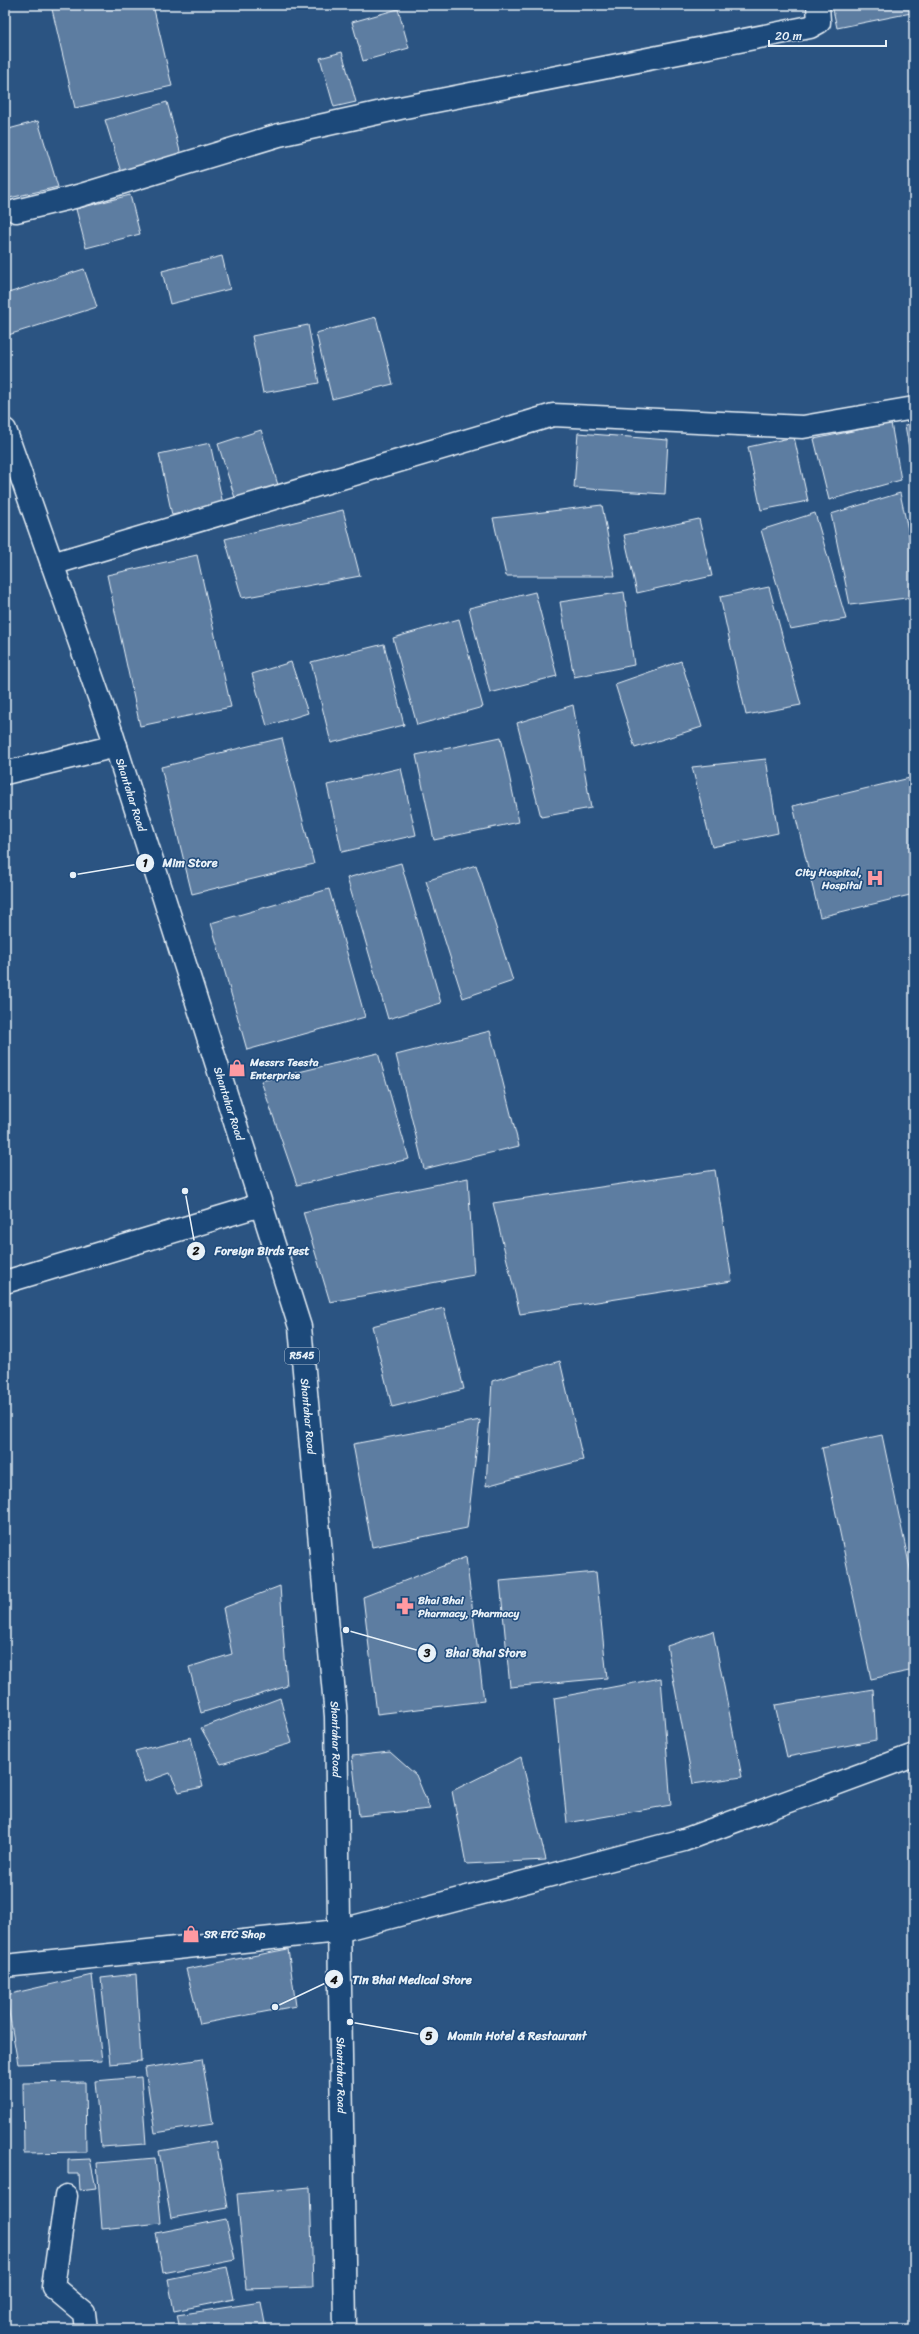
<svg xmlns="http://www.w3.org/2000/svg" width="919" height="2334" font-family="Sriracha,sans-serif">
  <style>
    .building { fill: #5d7da1; stroke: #e8f1f8 }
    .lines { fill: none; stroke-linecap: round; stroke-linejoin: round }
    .minor-casing { stroke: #e8f1f8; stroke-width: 25 }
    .major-casing { stroke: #e8f1f8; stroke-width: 25 }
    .minor { stroke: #1f4a7a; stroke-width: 22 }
    .major { stroke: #1f4a7a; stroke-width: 22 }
    .labels { text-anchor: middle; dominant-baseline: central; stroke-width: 3; stroke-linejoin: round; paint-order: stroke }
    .shield { fill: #1f4a7a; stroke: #acbfd2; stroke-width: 1 }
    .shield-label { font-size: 10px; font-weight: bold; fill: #e8f1f8 }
    .street-label { font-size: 11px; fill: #e8f1f8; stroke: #1f4a7a }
    .poi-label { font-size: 11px; font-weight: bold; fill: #e8f1f8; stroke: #1f4a7a; text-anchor: start }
    .leader { fill: none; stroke: #e8f1f8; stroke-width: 1.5 }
    .callout-dot { fill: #e8f1f8; stroke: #1f4a7a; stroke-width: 1.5 }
    .mark-label { font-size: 12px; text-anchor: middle; font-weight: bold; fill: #111 }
    .callout-label { font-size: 12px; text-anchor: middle; font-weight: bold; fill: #e8f1f8; stroke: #1f4a7a; stroke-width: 3; stroke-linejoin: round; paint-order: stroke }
  </style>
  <rect width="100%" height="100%" fill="#2b5482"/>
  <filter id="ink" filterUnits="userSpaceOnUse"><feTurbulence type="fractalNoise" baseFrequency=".025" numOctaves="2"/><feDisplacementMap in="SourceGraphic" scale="8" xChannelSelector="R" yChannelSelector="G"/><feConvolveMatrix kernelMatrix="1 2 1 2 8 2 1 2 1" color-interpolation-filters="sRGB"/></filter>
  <g filter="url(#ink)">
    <!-- building -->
    <g class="building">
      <path d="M 51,5 L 153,5 L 172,86 L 75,108 Z"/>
      <path d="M 733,5 L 756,5 L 734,10 Z"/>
      <path d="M 832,5 L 909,5 L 911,13 L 837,28 Z"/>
      <path d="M 398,9 L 409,48 L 363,61 L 352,22 Z"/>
      <path d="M 342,52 L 356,102 L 334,107 L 320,58 Z"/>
      <path d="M 167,102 L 181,155 L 121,172 L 105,120 Z"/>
      <path d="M 38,121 L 58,187 L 5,199 L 5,130 Z"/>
      <path d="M 130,195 L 140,234 L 86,248 L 76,209 Z"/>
      <path d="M 222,256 L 230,289 L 170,304 L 162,271 Z"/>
      <path d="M 84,269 L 97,307 L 5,336 L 5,294 Z"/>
      <path d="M 376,317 L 393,384 L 332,399 L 316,333 Z"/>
      <path d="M 308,325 L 319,383 L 263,393 L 252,336 Z"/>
      <path d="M 891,423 L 901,480 L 829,500 L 814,439 Z"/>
      <path d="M 914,423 L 914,477 L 905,425 Z"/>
      <path d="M 261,430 L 278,485 L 235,498 L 218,444 Z"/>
      <path d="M 578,433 L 668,440 L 665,494 L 574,488 Z"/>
      <path d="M 794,437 L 808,501 L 761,510 L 748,447 Z"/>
      <path d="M 210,443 L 223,504 L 172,515 L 159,454 Z"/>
      <path d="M 900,493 L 914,558 L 914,597 L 850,605 L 831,514 Z"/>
      <path d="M 602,505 L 615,576 L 506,576 L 493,518 Z"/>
      <path d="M 343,510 L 360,576 L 242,598 L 225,539 Z"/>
      <path d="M 815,513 L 846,619 L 790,629 L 761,530 Z"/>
      <path d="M 699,519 L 712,576 L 637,593 L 624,535 Z"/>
      <path d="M 197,555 L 231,707 L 140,726 L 107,575 Z"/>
      <path d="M 769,587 L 801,705 L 746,715 L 720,597 Z"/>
      <path d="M 535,592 L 557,676 L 490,693 L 469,608 Z"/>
      <path d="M 624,592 L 634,665 L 574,677 L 560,602 Z"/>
      <path d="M 459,619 L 483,707 L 417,725 L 393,638 Z"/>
      <path d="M 384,644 L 404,725 L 331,743 L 311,662 Z"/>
      <path d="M 681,661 L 702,727 L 635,748 L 615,684 Z"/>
      <path d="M 291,662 L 308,713 L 267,726 L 252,674 Z"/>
      <path d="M 573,705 L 591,808 L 541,817 L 517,723 Z"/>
      <path d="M 501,737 L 519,822 L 434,840 L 416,755 Z"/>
      <path d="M 282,738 L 314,864 L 192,894 L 161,767 Z"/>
      <path d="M 766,759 L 778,833 L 712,847 L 692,767 Z"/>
      <path d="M 401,768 L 416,835 L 342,852 L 327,785 Z"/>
      <path d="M 914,777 L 914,894 L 820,917 L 793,806 Z"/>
      <path d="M 401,863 L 441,1003 L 388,1019 L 347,878 Z"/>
      <path d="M 476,865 L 513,981 L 463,998 L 426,881 Z"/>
      <path d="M 329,889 L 365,1017 L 247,1050 L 211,923 Z"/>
      <path d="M 490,1031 L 519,1146 L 424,1169 L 396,1055 Z"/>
      <path d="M 378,1053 L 409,1159 L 297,1185 L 261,1081 Z"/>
      <path d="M 715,1170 L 732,1281 L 520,1314 L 493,1203 Z"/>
      <path d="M 468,1178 L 474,1275 L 330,1302 L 303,1212 Z"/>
      <path d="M 444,1308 L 464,1389 L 392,1407 L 372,1326 Z"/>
      <path d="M 560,1361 L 583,1460 L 486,1486 L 492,1381 Z"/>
      <path d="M 480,1420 L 467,1528 L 372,1547 L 353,1444 Z"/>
      <path d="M 882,1435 L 914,1587 L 914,1670 L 871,1679 L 822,1448 Z"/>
      <path d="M 466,1557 L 484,1701 L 377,1714 L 363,1597 Z"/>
      <path d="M 596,1572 L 607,1678 L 510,1687 L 500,1581 Z"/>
      <path d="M 280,1586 L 287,1686 L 201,1713 L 189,1667 L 232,1654 L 223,1608 Z"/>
      <path d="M 713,1631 L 742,1777 L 693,1784 L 667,1646 Z"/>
      <path d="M 661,1678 L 671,1805 L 567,1823 L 554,1698 Z"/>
      <path d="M 873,1689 L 876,1740 L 787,1757 L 775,1705 Z"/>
      <path d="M 280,1698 L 292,1743 L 221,1764 L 201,1728 Z"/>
      <path d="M 191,1737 L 203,1787 L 179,1792 L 170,1773 L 145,1782 L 135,1751 Z"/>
      <path d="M 390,1752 L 416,1775 L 430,1809 L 359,1816 L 352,1756 Z"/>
      <path d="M 521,1757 L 546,1860 L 466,1864 L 452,1791 Z"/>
      <path d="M 288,1949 L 296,2006 L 200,2024 L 186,1969 Z"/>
      <path d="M 136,1974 L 141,2061 L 110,2064 L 101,1978 Z"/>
      <path d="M 92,1975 L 102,2061 L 18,2064 L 6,1995 Z"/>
      <path d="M 202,2059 L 213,2124 L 155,2133 L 145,2068 Z"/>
      <path d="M 141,2077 L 146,2144 L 101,2147 L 95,2081 Z"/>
      <path d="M 85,2082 L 86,2152 L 24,2153 L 23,2083 Z"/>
      <path d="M 216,2141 L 228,2208 L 171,2218 L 159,2151 Z"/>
      <path d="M 155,2158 L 161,2223 L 102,2229 L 97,2163 Z"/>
      <path d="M 90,2159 L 96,2188 L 80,2190 L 79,2174 L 68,2174 L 68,2160 Z"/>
      <path d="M 310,2187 L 313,2287 L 246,2289 L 237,2194 Z"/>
      <path d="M 226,2219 L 235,2259 L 163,2273 L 156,2233 Z"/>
      <path d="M 227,2267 L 234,2299 L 174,2311 L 168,2279 Z"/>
      <path d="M 261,2302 L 266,2329 L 180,2329 L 177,2315 Z"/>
    </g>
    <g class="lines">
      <!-- minor casing -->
      <g class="minor-casing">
        <g id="minor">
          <path d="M 16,211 L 78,196 L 279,135 L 400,108 L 810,27 L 819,22 L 818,5"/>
          <path d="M 52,564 L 553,415 L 803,427 L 914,408"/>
          <path d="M 5,773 L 116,746"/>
          <path d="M 5,1282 L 261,1205"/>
          <path d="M 5,1966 L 338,1931 L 684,1840 L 914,1755"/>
          <path d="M 66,2196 L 53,2287 L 84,2313 L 86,2329"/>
        </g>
      </g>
      <!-- major casing -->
      <g class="major-casing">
        <g id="major">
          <path id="s1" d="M 5,430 L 111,731 L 300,1327 L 336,1716 L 345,2329"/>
        </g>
      </g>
      <!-- minor -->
      <use href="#minor" class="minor"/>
      <!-- major -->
      <use href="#major" class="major"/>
    </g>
  </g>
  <!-- icons -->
  <defs>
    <g id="hospital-bare" transform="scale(1.38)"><path d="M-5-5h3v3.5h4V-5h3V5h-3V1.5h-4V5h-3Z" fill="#ff9aa2" stroke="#1f4a7a" stroke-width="2.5" paint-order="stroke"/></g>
    <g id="shop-bare" transform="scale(1.38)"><path d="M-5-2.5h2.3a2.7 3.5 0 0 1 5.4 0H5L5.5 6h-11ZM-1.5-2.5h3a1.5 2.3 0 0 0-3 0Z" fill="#ff9aa2" stroke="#1f4a7a" stroke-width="2.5" paint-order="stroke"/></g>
    <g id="pharmacy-bare" transform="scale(1.38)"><path d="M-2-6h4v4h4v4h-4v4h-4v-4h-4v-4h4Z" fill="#ff9aa2" stroke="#1f4a7a" stroke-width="2.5" paint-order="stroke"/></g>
  </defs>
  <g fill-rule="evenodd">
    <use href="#hospital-bare" x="875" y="878"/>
    <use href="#shop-bare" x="237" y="1068"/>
    <use href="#pharmacy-bare" x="405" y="1606"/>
    <use href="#shop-bare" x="191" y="1934"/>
  </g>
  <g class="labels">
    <!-- shield labels -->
    <rect class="shield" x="285" y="1348" width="34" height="16" rx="3"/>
    <g class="shield-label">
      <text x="302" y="1356">R545</text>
    </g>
    <!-- street labels -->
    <g class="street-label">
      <text stroke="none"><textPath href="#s1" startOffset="386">Shantahar Road</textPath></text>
      <text stroke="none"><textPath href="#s1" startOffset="710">Shantahar Road</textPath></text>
      <text stroke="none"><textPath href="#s1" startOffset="1034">Shantahar Road</textPath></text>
      <text stroke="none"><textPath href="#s1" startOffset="1358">Shantahar Road</textPath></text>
      <text stroke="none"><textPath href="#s1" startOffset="1694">Shantahar Road</textPath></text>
    </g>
    <!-- poi labels -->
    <g class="poi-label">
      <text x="862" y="872" text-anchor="end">City Hospital,<tspan x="862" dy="13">Hospital</tspan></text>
      <text x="250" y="1062">Messrs Teesta<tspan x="250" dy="13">Enterprise</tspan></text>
      <text x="418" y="1600">Bhai Bhai<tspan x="418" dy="13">Pharmacy, Pharmacy</tspan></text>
      <text x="204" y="1934">SR ETC Shop</text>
    </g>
  </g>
  <!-- callouts -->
  <path class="leader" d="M73 875L145 863M185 1191L196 1251M346 1630L427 1653M275 2007L334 1979M350 2022L429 2036"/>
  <g class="callout-dot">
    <circle cx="73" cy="875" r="4"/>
    <circle cx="185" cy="1191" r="4"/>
    <circle cx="346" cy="1630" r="4"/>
    <circle cx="275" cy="2007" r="4"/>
    <circle cx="350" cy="2022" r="4"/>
    <circle cx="145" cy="863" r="10"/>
    <circle cx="196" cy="1251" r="10"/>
    <circle cx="427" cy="1653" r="10"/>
    <circle cx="334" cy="1979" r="10"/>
    <circle cx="429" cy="2036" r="10"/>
  </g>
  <g class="mark-label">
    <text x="145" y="867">1</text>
    <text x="196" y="1255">2</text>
    <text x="427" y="1657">3</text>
    <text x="334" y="1984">4</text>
    <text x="429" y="2040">5</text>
  </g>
  <g class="callout-label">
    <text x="190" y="867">Mim Store</text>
    <text x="262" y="1255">Foreign Birds Test</text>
    <text x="486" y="1657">Bhai Bhai Store</text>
    <text x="412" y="1984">Tin Bhai Medical Store</text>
    <text x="517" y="2040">Momin Hotel &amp; Restaurant</text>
  </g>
  <!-- margin -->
  <rect width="919" height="2334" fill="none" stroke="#1f4a7a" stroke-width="20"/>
  <rect x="10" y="10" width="899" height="2314" fill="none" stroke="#e8f1f8" stroke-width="1.5" filter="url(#ink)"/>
  <!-- scale -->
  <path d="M769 40v6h117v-6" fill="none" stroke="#e8f1f8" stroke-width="2"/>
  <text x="775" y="40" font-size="12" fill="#e8f1f8" stroke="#1f4a7a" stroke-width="3" paint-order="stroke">20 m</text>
</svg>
